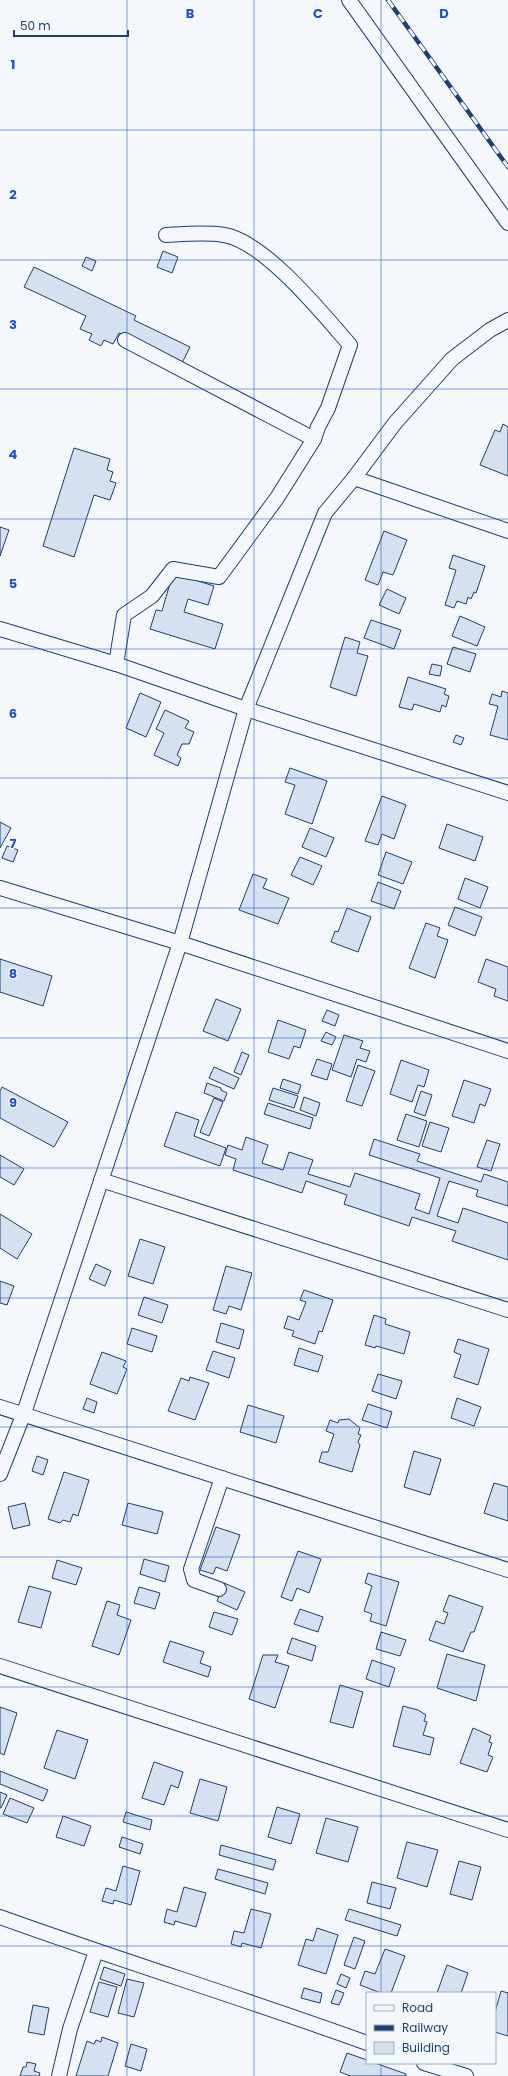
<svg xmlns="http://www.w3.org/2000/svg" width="508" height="2076" font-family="Poppins,sans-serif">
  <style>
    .building { fill: #d5e0f0; stroke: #1d3f73 }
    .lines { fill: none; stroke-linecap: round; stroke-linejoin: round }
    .minor-casing { stroke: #1d3f73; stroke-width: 16 }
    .minor { stroke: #f4f7fb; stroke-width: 14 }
    .rail-casing { stroke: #1d3f73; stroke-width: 4.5 }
    .rail { stroke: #f4f7fb; stroke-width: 3; stroke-dasharray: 9; stroke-linecap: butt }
    .grid { fill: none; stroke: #1d4ed8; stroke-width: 1; stroke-opacity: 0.55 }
    .grid-label { font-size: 13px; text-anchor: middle; font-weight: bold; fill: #1d4ed8; stroke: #f4f7fb; stroke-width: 3; stroke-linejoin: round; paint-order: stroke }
  </style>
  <rect width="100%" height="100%" fill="#f4f7fb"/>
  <!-- building -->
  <g class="building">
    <path d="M 163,251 L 178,257 L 172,273 L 157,267 Z"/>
    <path d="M 86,257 L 96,261 L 92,271 L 82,266 Z"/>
    <path d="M 34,267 L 136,316 L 134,320 L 190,347 L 182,363 L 119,333 L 113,344 L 104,340 L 101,346 L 89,340 L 92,334 L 80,329 L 86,316 L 24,287 Z"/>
    <path d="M 503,424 L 508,427 L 508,476 L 480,465 L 495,430 L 500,432 Z"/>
    <path d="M 74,448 L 110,459 L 107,470 L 113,472 L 110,481 L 116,483 L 110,500 L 94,495 L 74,557 L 43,546 Z"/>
    <path d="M 0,527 L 9,530 L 0,556 Z"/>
    <path d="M 384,531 L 407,540 L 393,575 L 383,572 L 378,585 L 365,580 Z"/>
    <path d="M 453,555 L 485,566 L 476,593 L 474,592 L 471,599 L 468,597 L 466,604 L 457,601 L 454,608 L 445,605 L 456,570 L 449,568 Z"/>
    <path d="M 173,573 L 214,586 L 208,605 L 188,599 L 184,612 L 223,624 L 215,649 L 150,629 L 156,610 L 162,611 Z"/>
    <path d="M 387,589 L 406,598 L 399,614 L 379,605 Z"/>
    <path d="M 460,616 L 485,627 L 477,646 L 452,636 Z"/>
    <path d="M 371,620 L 401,630 L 394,649 L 364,638 Z"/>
    <path d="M 345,637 L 360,642 L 357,653 L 368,656 L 356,696 L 330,687 Z"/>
    <path d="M 453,647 L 476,654 L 470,672 L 447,664 Z"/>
    <path d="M 432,664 L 442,666 L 440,676 L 429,674 Z"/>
    <path d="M 408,677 L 446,689 L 444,694 L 449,696 L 446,707 L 442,705 L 440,712 L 414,704 L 412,710 L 399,707 Z"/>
    <path d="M 502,691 L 508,693 L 508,740 L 490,735 L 498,706 L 489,704 L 492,694 L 501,697 Z"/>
    <path d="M 140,693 L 161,702 L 146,737 L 126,728 Z"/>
    <path d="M 165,710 L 189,721 L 185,728 L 194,732 L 189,744 L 182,744 L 177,755 L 181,758 L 178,766 L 154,755 L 164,733 L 156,729 Z"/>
    <path d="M 456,735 L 464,738 L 461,745 L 453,742 Z"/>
    <path d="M 290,768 L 327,781 L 312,824 L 285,814 L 295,785 L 285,782 Z"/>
    <path d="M 382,796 L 406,805 L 394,839 L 382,834 L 378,845 L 365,841 Z"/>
    <path d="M 0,822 L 11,828 L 0,848 Z"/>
    <path d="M 447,824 L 483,837 L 475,861 L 439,848 Z"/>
    <path d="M 310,828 L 334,838 L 326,857 L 302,847 Z"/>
    <path d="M 7,846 L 18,850 L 13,862 L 2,858 Z"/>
    <path d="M 386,852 L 412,862 L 403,884 L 378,875 Z"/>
    <path d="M 300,857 L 322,866 L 313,885 L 291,875 Z"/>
    <path d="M 253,874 L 267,879 L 263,888 L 289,898 L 278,924 L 239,910 Z"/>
    <path d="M 465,878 L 488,887 L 480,908 L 458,899 Z"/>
    <path d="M 378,882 L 401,891 L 394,909 L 371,901 Z"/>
    <path d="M 455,907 L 482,917 L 475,936 L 448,925 Z"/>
    <path d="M 347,908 L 371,917 L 358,952 L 331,942 L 335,931 L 338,932 Z"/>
    <path d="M 426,923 L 440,928 L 437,936 L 448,940 L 435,978 L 409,968 Z"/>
    <path d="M 0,959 L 52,976 L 43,1006 L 0,992 Z"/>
    <path d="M 486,959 L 508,967 L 508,1001 L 494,996 L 496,989 L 478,982 Z"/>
    <path d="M 216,999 L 241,1009 L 228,1041 L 203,1031 Z"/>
    <path d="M 327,1010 L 339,1015 L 335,1026 L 322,1021 Z"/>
    <path d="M 278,1020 L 306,1030 L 300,1048 L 294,1046 L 289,1059 L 268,1052 Z"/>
    <path d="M 326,1032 L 336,1037 L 332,1045 L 321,1041 Z"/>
    <path d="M 344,1035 L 363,1041 L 360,1048 L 370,1051 L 366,1062 L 357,1059 L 351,1077 L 332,1070 Z"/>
    <path d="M 242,1052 L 249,1055 L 241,1075 L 234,1072 Z"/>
    <path d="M 317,1059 L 332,1064 L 327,1080 L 311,1075 Z"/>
    <path d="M 401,1060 L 429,1070 L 424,1087 L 418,1085 L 412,1102 L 390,1094 Z"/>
    <path d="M 358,1065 L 375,1071 L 362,1106 L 346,1101 Z"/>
    <path d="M 214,1067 L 239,1078 L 234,1089 L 209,1078 Z"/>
    <path d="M 283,1079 L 301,1085 L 298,1094 L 280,1088 Z"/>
    <path d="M 464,1080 L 491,1089 L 485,1106 L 480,1104 L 474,1123 L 452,1116 Z"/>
    <path d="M 207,1083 L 221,1088 L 221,1090 L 227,1093 L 224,1101 L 204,1093 Z"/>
    <path d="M 2,1087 L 68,1122 L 54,1147 L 0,1118 L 0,1091 Z"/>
    <path d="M 273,1088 L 298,1096 L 294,1108 L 269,1100 Z"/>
    <path d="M 421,1091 L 432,1095 L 425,1116 L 414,1112 Z"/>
    <path d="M 304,1097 L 320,1103 L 316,1116 L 300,1110 Z"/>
    <path d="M 214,1098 L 223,1102 L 209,1136 L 200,1132 Z"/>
    <path d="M 268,1103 L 313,1118 L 310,1129 L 264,1114 Z"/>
    <path d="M 176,1112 L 199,1120 L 194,1136 L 226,1148 L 220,1166 L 164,1146 Z"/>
    <path d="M 406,1114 L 427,1121 L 419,1147 L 397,1140 Z"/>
    <path d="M 430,1122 L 449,1128 L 441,1152 L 422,1146 Z"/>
    <path d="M 246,1137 L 268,1145 L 262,1163 L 283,1170 L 289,1152 L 313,1160 L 308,1174 L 350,1187 L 355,1173 L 420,1194 L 415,1209 L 429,1214 L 440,1178 L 369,1155 L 374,1139 L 420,1154 L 417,1161 L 481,1182 L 484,1174 L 508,1182 L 508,1206 L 476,1196 L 478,1190 L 449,1181 L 437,1216 L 458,1223 L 463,1208 L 508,1223 L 508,1260 L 452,1241 L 456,1231 L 412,1217 L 409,1226 L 344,1204 L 347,1195 L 306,1181 L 302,1193 L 233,1170 L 236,1159 L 225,1155 L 228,1145 L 242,1150 Z"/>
    <path d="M 487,1140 L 500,1144 L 491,1171 L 477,1167 Z"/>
    <path d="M 0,1155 L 24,1169 L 14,1185 L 0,1177 Z"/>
    <path d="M 0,1214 L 32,1234 L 17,1259 L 0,1248 Z"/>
    <path d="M 140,1239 L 165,1247 L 153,1284 L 128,1276 Z"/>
    <path d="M 96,1264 L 111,1271 L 105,1286 L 89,1279 Z"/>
    <path d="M 226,1266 L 252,1273 L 241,1310 L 229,1306 L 226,1314 L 213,1310 Z"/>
    <path d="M 0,1281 L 14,1286 L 7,1305 L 0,1303 Z"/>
    <path d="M 304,1290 L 333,1300 L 322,1332 L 319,1331 L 315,1344 L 292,1336 L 294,1331 L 284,1328 L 288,1316 L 299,1320 L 306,1302 L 300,1300 Z"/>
    <path d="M 144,1297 L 168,1305 L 162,1323 L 138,1315 Z"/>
    <path d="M 374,1315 L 386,1319 L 385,1324 L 410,1332 L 404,1354 L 376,1346 L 375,1348 L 365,1345 Z"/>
    <path d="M 221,1323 L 244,1330 L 239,1349 L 216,1342 Z"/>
    <path d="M 132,1328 L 157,1336 L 152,1352 L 127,1344 Z"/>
    <path d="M 458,1339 L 489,1349 L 478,1385 L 454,1377 L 461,1355 L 454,1352 Z"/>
    <path d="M 299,1348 L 323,1356 L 318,1372 L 294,1365 Z"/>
    <path d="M 213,1351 L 235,1358 L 229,1378 L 206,1370 Z"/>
    <path d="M 102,1352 L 126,1361 L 123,1367 L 127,1369 L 117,1394 L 90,1384 Z"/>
    <path d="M 378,1374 L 402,1381 L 396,1399 L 372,1391 Z"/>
    <path d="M 190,1377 L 209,1383 L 195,1420 L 168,1411 L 181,1378 L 189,1381 Z"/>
    <path d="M 87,1398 L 97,1402 L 94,1413 L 83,1409 Z"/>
    <path d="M 457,1398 L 481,1407 L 474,1426 L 451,1418 Z"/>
    <path d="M 368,1404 L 392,1412 L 387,1428 L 362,1420 Z"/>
    <path d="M 248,1405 L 284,1416 L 276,1443 L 240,1432 Z"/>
    <path d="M 349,1419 L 360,1428 L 358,1434 L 361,1435 L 358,1442 L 360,1445 L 352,1472 L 319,1462 L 322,1452 L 328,1452 L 334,1434 L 326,1431 L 330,1420 L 338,1423 L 339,1420 Z"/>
    <path d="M 414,1451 L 441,1459 L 430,1495 L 404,1487 Z"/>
    <path d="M 37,1456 L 48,1460 L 43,1475 L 32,1471 Z"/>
    <path d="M 64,1472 L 89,1480 L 78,1516 L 73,1514 L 70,1522 L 63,1520 L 60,1523 L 48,1519 Z"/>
    <path d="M 494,1483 L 508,1487 L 508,1521 L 484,1513 Z"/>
    <path d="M 25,1503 L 30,1525 L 13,1529 L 8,1507 Z"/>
    <path d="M 128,1503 L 163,1512 L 157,1534 L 122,1525 Z"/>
    <path d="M 216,1527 L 240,1535 L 227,1571 L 216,1567 L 213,1574 L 200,1570 Z"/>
    <path d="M 298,1551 L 321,1559 L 309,1593 L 297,1588 L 292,1601 L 281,1597 Z"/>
    <path d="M 144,1559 L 169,1566 L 165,1582 L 140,1574 Z"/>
    <path d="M 57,1560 L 82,1568 L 76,1585 L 52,1578 Z"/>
    <path d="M 368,1573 L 399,1582 L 386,1626 L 370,1621 L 372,1614 L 364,1611 L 372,1586 L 365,1583 Z"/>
    <path d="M 224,1583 L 245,1592 L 237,1610 L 217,1601 Z"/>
    <path d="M 29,1586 L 51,1592 L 41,1628 L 18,1622 Z"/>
    <path d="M 139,1587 L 160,1593 L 155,1609 L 134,1603 Z"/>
    <path d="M 449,1595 L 483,1607 L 474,1632 L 471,1632 L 463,1652 L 429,1640 L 436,1621 L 444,1624 L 448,1613 L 443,1611 Z"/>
    <path d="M 107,1601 L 120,1605 L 117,1615 L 131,1620 L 119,1655 L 92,1646 Z"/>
    <path d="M 300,1609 L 323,1617 L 318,1632 L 294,1624 Z"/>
    <path d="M 214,1612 L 238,1619 L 232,1635 L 209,1627 Z"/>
    <path d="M 381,1632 L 406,1640 L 400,1656 L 376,1649 Z"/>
    <path d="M 292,1638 L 316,1646 L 312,1661 L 287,1653 Z"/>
    <path d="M 170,1641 L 204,1652 L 200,1663 L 211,1667 L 208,1677 L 163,1662 Z"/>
    <path d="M 447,1654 L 485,1665 L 476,1701 L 437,1688 Z"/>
    <path d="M 263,1655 L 278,1655 L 275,1662 L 289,1666 L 275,1708 L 249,1699 Z"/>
    <path d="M 372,1660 L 395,1668 L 389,1687 L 366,1679 Z"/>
    <path d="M 340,1685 L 363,1692 L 353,1728 L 330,1722 Z"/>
    <path d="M 403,1706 L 418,1710 L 426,1715 L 424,1721 L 427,1722 L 423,1735 L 434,1738 L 430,1755 L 393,1746 Z"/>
    <path d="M 0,1707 L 17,1713 L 4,1755 L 0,1753 Z"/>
    <path d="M 473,1728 L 491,1736 L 489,1742 L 492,1743 L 488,1755 L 493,1757 L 487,1772 L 460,1763 Z"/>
    <path d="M 57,1730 L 88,1740 L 75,1779 L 44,1768 Z"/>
    <path d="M 154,1762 L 183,1772 L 178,1788 L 171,1785 L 164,1805 L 142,1798 Z"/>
    <path d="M 0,1771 L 48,1790 L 43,1801 L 0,1784 Z"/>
    <path d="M 200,1779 L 227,1787 L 218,1821 L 190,1813 Z"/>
    <path d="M 0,1792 L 7,1795 L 1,1808 L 0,1808 Z"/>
    <path d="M 10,1798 L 34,1808 L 27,1823 L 3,1814 Z"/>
    <path d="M 277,1807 L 300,1814 L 291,1844 L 268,1837 Z"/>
    <path d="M 126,1812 L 152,1820 L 150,1830 L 123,1822 Z"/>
    <path d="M 63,1816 L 91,1826 L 84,1846 L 56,1837 Z"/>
    <path d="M 326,1818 L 358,1827 L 348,1862 L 316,1853 Z"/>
    <path d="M 122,1837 L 143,1844 L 140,1854 L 119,1847 Z"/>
    <path d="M 407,1842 L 438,1850 L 427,1887 L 397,1878 Z"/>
    <path d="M 221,1845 L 276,1860 L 273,1870 L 219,1855 Z"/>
    <path d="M 459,1861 L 481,1867 L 472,1900 L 450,1894 Z"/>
    <path d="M 123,1866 L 140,1871 L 131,1905 L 114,1900 L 113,1904 L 102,1901 L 106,1888 L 116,1891 Z"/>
    <path d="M 218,1869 L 268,1883 L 265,1894 L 215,1879 Z"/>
    <path d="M 372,1882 L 396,1888 L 390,1909 L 367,1903 Z"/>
    <path d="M 184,1887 L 206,1893 L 196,1927 L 175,1921 L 174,1925 L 164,1922 L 167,1909 L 177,1912 Z"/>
    <path d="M 251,1909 L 271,1914 L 261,1948 L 242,1943 L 241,1947 L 231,1944 L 234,1931 L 244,1933 Z"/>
    <path d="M 349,1909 L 401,1925 L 397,1936 L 345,1920 Z"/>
    <path d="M 317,1928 L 338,1935 L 326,1974 L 298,1965 L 306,1939 L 313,1941 Z"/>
    <path d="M 354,1937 L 365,1941 L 355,1969 L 344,1965 Z"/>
    <path d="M 385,1949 L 405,1956 L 391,1993 L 381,1993 L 360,1985 L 365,1971 L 375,1974 Z"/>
    <path d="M 447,1965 L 468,1973 L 461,1993 L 437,1993 Z"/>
    <path d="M 104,1967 L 125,1974 L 121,1986 L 100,1979 Z"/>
    <path d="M 341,1974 L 350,1978 L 346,1988 L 337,1984 Z"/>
    <path d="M 127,1979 L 144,1983 L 134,2017 L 118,2013 Z"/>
    <path d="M 99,1982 L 117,1987 L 108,2017 L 90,2012 Z"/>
    <path d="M 304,1988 L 322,1993 L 320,2003 L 301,1998 Z"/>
    <path d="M 336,1990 L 344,1993 L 339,2005 L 331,2003 Z"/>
    <path d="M 501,1991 L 508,1993 L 508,2036 L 495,2032 L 495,2012 Z"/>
    <path d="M 33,2005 L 49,2008 L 44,2035 L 28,2032 Z"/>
    <path d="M 102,2037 L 118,2043 L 108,2076 L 76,2076 L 87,2041 L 94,2044 L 96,2040 L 101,2042 Z"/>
    <path d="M 131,2044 L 147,2049 L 141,2071 L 125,2066 Z"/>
    <path d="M 347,2053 L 367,2060 L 367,2063 L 375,2063 L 406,2074 L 406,2076 L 350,2076 L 340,2072 Z"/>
    <path d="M 27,2062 L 36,2064 L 34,2071 L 40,2073 L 39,2076 L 20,2076 L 23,2067 L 26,2067 Z"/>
  </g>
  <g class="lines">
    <!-- minor casing -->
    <g class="minor-casing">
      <g id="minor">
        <path d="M 349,0 L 508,223"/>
        <path d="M 125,340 L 314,439"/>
        <path d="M 354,478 L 508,531"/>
        <path d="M 0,629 L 116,664 L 246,709 L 508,793"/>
        <path d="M 116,664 L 124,615 L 152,596 L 173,569 L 219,577 L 277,498 L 314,439 L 318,427 L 328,408 L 350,345 C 323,314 264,241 224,235 C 205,232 185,234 166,235"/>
        <path d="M 0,888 L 180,943 L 508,1051"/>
        <path d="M 101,1180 L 508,1310"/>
        <path d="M 0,1407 L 508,1570"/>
        <path d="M 0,1474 L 24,1413 L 180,943 L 246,709 L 325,513 L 354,478 L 395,423 L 452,359 L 490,330 L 508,320"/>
        <path d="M 219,1589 L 194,1580 L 191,1569 L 222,1478"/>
        <path d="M 0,1666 L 508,1830"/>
        <path d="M 0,1917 C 122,1961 246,1999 367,2043"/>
        <path d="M 424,2063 L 466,2076"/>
        <path d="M 59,2076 L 70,2029 L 96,1951"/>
      </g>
    </g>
    <!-- minor -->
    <use href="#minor" class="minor"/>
    <!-- rail casing -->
    <g class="rail-casing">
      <path id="rail" d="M 388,0 L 508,167"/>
    </g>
    <!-- rail -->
    <use href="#rail" class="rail"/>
  </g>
  <!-- grid -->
  <path class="grid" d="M 127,0 L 127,2076M 254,0 L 254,2076M 381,0 L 381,1993M 0,130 L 508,130M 0,260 L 508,260M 0,389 L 508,389M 0,519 L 508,519M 0,649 L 508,649M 0,778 L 508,778M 0,908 L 508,908M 0,1038 L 508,1038M 0,1168 L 508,1168M 0,1298 L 508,1298M 0,1427 L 508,1427M 0,1557 L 508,1557M 0,1687 L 508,1687M 0,1816 L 508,1816M 0,1946 L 508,1946M 381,2063 L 381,2076"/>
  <g class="grid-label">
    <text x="190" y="18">B</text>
    <text x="318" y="18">C</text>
    <text x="444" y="18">D</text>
    <text x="13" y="69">1</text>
    <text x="13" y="199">2</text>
    <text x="13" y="329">3</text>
    <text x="13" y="459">4</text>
    <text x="13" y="588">5</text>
    <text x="13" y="718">6</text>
    <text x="13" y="848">7</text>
    <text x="13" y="978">8</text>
    <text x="13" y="1107">9</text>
  </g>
  <!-- legend -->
  <rect x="366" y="1992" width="130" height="72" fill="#f4f7fb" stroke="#9eadc5"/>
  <rect x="374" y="2005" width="20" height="6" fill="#f4f7fb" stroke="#9eadc5"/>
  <text x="402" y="2012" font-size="12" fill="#1d3f73">Road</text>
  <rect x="374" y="2025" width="20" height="6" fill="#1d3f73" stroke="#9eadc5"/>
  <text x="402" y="2032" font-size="12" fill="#1d3f73">Railway</text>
  <rect x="374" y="2042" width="20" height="12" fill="#d5e0f0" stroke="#9eadc5"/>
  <text x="402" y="2052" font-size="12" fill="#1d3f73">Building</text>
  <!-- scale -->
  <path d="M14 30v6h114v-6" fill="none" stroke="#1d3f73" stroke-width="2"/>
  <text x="20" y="30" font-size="12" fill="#1d3f73" stroke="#f4f7fb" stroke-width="3" paint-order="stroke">50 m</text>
</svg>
